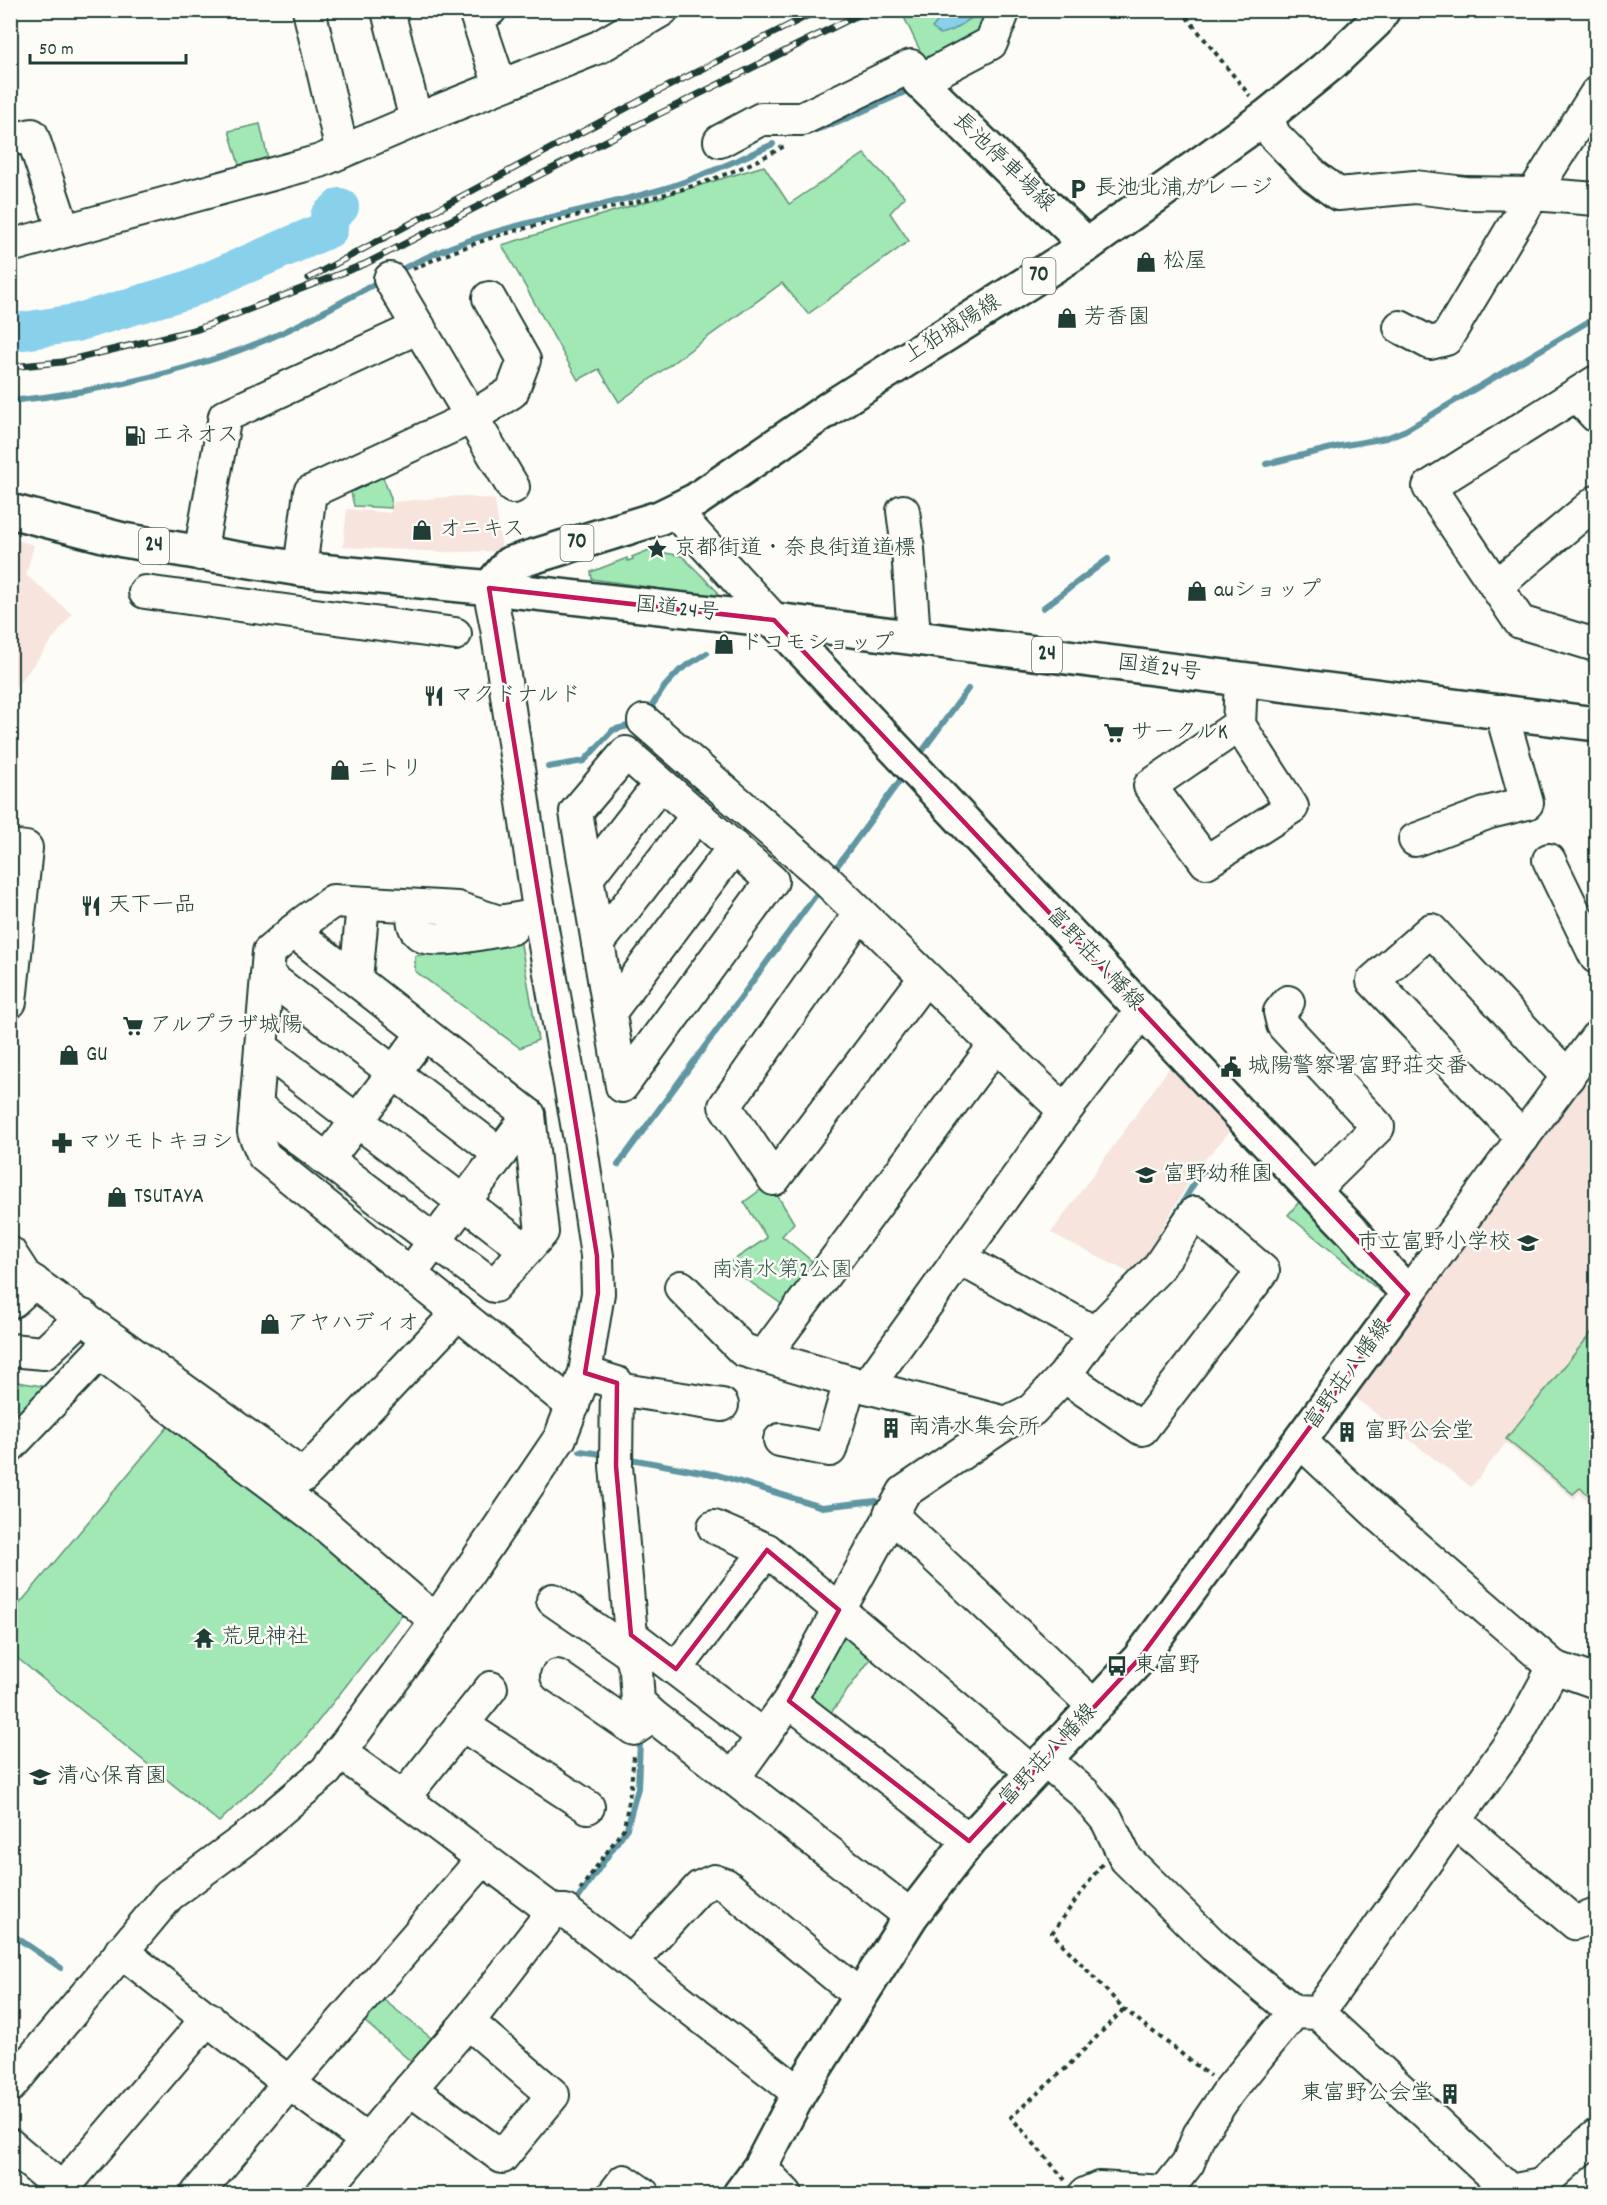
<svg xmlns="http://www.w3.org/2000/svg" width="1607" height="2205" font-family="Dekko,'Klee One',sans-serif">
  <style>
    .built { fill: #f6e4dd }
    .green { fill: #a1e8b5; stroke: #609274; stroke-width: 1.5 }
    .water { fill: #89d1eb; stroke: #5f96a2; stroke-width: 1.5 }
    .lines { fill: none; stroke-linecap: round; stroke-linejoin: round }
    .stream { stroke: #5f96a2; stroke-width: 6 }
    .river { stroke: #89d1eb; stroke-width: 38 }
    .minor-casing { stroke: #1f3d34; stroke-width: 36 }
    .major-casing { stroke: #1f3d34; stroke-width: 38 }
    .highway-casing { stroke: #1f3d34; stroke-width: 38 }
    .path { stroke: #1f3d34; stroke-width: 4; stroke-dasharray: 4.5 4.5; stroke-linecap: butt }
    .minor { stroke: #fdfcf7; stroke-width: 32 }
    .major { stroke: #fdfcf7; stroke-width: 33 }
    .highway { stroke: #fdfcf7; stroke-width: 33 }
    .rail-casing { stroke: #1f3d34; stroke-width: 7 }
    .rail { stroke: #fdfcf7; stroke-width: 4.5; stroke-dasharray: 14; stroke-linecap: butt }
    .marked { fill: none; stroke: #c2185b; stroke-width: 4.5; stroke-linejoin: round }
    .labels { text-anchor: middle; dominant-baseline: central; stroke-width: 5; stroke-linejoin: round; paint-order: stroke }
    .shield { fill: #fdfcf7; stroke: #62766e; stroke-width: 1.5 }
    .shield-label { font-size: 21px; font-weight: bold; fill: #1f3d34 }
    .street-label { font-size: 22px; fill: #1f3d34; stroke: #fdfcf7 }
    .poi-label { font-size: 22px; fill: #1f3d34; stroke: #fdfcf7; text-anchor: start }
    .park-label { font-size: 22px; fill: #395f4e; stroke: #fdfcf7 }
  </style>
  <rect width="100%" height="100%" fill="#fdfcf7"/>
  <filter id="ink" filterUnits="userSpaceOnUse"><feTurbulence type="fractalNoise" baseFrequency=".0167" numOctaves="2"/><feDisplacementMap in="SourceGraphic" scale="12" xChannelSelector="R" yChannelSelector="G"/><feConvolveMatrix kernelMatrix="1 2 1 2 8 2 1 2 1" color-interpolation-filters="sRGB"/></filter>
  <g filter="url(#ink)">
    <!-- built -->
    <g class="built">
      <path d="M 460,496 L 495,500 L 502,551 L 446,552 L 343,547 L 347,509 L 390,513 L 394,502 Z"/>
      <path d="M 11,538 L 34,545 L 26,575 L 72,614 L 11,694 Z"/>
      <path d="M 1175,1060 L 1236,1125 L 1198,1167 L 1134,1275 L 1051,1233 Z"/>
      <path d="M 1581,1079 L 1593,1092 L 1596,1093 L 1596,1508 L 1579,1493 L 1574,1499 L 1506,1443 L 1471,1487 L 1349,1393 Z"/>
    </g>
    <!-- green -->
    <g class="green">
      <path d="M 912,11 L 997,11 L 986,39 L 929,69 L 903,15 Z"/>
      <path d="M 260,124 L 268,159 L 239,165 L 229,131 Z"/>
      <path d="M 864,154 L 905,197 L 890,213 L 909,241 L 808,314 L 782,283 L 619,402 L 599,369 L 578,380 L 502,245 L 764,166 L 789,204 Z"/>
      <path d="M 380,470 L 391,498 L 391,508 L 354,506 L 349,483 Z"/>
      <path d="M 649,550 L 682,556 L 717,591 L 717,597 L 592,579 L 591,572 L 627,558 L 628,561 L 633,559 L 632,557 Z"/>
      <path d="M 520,939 L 538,1040 L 520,1048 L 415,971 L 415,956 Z"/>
      <path d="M 770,1183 L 794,1223 L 782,1236 L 820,1268 L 790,1310 L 726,1265 L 767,1238 L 744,1202 Z"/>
      <path d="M 1304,1196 L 1373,1268 L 1381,1292 L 1288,1215 Z"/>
      <path d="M 1596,1327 L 1596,1501 L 1580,1488 L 1573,1494 L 1506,1439 Z"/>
      <path d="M 11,1381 L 48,1387 L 11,1425 Z"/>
      <path d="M 171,1423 L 408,1607 L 301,1743 L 219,1822 L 11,1653 L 11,1614 Z"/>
      <path d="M 853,1634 L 875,1653 L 830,1714 L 813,1703 L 809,1686 L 835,1636 Z"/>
      <path d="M 374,1992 L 435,2041 L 415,2065 L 356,2014 Z"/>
    </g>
    <!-- water -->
    <g class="water">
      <path d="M 954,11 L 973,11 L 975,16 L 953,30 L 940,34 L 932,28 L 944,14 Z"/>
      <path d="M 336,225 L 334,237 L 277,268 L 254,261 Z"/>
    </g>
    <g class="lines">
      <!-- stream -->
      <g class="stream">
        <path d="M 810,132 L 837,123 L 909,90"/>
        <path d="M 395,273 C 483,224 578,215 672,186 C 707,175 740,159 773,144"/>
        <path d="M 10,401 C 102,392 214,367 296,326 C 325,312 352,296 380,281"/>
        <path d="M 1266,464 L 1340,446 L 1386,438 L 1406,430 L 1596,317"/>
        <path d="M 1043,608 L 1108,559"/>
        <path d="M 647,713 L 665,686 L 680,670 L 707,653"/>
        <path d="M 918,757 L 968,689"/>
        <path d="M 548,767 L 584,761 L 613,730 L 635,724"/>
        <path d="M 832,873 L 901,779"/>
        <path d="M 618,1165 L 821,888"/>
        <path d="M 1171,1222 L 1201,1172 L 1216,1166"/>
        <path d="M 580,1451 L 608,1455"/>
        <path d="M 625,1458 L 718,1475 L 822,1507 L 876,1501"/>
        <path d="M 575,1903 L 627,1828 L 638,1788 L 640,1741"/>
        <path d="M 10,1933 L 61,1968"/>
      </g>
      <!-- river -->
      <path class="river" d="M 10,333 L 76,323 L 187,290 L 329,229 L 329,217 L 340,207"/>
      <!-- minor casing -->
      <g class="minor-casing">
        <g id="minor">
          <path d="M 309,10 L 342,151"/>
          <path d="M 490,10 L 477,17 L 500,85"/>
          <path d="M 388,11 L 416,120"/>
          <path d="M 1267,116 L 1274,135 L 1314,176 L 1338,194 L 1415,187 L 1465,193 L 1533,194 L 1596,199"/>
          <path d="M 10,140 L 32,135 L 64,231"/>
          <path d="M 720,141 L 761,119 L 802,119 L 911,66 L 919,81 L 991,43 L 1004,10"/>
          <path d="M 10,246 L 320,161 L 416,120 L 599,47 L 662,10"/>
          <path d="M 390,279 L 513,487"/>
          <path d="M 1400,327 L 1430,343 L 1446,339 L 1533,194 L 1596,94"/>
          <path d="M 1596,382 L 1429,487 L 1520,622 L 1592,644 L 1596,641"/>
          <path d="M 1577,396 L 1596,416"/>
          <path d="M 674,511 L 774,620"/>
          <path d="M 903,511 L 908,549 L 914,638"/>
          <path d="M 200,554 L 225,416 L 419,327"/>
          <path d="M 300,569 L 310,492 L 472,417 L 512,392 L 524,360 L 489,298"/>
          <path d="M 1496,586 L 1596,502"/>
          <path d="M 145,592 L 455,634"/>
          <path d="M 644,721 L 818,872 L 995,1045 L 1065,1111"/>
          <path d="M 1239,725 L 1150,786 L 1206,862 L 1292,807 L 1239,725 L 1241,679"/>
          <path d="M 626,753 L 772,881 L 622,1086 L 576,812 Z"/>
          <path d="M 1415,840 L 1490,812 L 1527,803 L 1501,711"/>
          <path d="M 10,846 L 26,848 L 10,1002"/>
          <path d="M 1549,860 L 1596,957"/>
          <path d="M 587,878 L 660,784"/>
          <path d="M 413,912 C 413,921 413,931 423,936 C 436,944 494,931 512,928"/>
          <path d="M 540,915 L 499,922 L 457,908 L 333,901 L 304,922 L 269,952 L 254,1132 L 264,1156 L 573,1406"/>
          <path d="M 859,915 L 725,1106 L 774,1179 L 925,978"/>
          <path d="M 293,931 L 529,1115 L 410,1274"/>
          <path d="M 598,943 L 697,816"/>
          <path d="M 267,975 L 500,1154"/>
          <path d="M 356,979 L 363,904"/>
          <path d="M 1288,1002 L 1280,1012 L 1283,1025 L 1378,1127 L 1313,1191"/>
          <path d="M 610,1012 L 734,847"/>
          <path d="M 261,1047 L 526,1250"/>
          <path d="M 256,1106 L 494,1286 L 542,1232 L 529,1115"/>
          <path d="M 1523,1138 L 1373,981 L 1431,930 L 1568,1077"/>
          <path d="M 327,1160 L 424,1033"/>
          <path d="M 10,1253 L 25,1276 L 303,1476 L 458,1313"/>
          <path d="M 959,1258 L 1095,1333"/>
          <path d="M 681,1287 L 743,1350 L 867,1387 L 1006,1423"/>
          <path d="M 1408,1294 L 1596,1038"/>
          <path d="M 10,1301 L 13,1301 L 34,1282"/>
          <path d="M 10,1350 L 44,1353 L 83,1316"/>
          <path d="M 764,1356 L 995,1045"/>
          <path d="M 585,1373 L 617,1383 L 616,1466 L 631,1635 L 631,1654 L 636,1671 L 638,1702 L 653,1716 L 911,1916"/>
          <path d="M 867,1387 L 1065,1111 L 1142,1011"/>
          <path d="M 617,1389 L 722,1405"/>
          <path d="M 780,1440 L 830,1450 L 850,1382"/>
          <path d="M 1300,1441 L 1381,1517 L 1554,1667 L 1596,1682"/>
          <path d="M 10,1446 L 99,1353 L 318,1519 L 436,1621"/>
          <path d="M 890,1514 L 1095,1707"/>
          <path d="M 714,1527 L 767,1550 L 1032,1772"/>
          <path d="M 553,1600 L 631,1654"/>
          <path d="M 631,1635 L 763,1736"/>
          <path d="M 676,1669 L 767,1550"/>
          <path d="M 557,1676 L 634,1729 L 653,1716"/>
          <path d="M 789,1701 L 969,1841"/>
          <path d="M 461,1724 L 588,1807"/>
          <path d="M 339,1752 C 412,1803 481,1858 553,1911 L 565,1911 L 799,2093"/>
          <path d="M 1044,1759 L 1084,1793 L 1107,1820 L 1126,1859 L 1214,1946 L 1294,2012 L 1318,2013 L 1510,2191 L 1541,2185 L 1596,2136"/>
          <path d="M 734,1777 L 789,1701 L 904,1492 L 1006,1423 L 1032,1410 L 1064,1376 L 1095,1333 L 1158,1268 L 1195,1213 L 1263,1271 L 1142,1429 L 1064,1376"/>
          <path d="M 404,1797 L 491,1688"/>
          <path d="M 1455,1821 L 1575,1923 L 1596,1915"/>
          <path d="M 121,1951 L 289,2083 L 366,2140"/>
          <path d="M 631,1962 L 700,1887 L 714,1881 L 726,1885 L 860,1996"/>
          <path d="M 1318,2013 L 1520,1730 L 1554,1667"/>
          <path d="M 10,2086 L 169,1895 L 248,1837 L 326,1771 L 429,1631 L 560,1438 L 585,1373 L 598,1293 L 597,1256 L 580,1140 L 541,923 L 497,628 L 489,588"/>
          <path d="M 410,2089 L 502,2157 L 553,2095 L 468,2022"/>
          <path d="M 10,2145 L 68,2194"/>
          <path d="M 760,2167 L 786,2194"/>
          <path d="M 62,2189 L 208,2018"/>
          <path d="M 1165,2192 L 1188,2163 L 1199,2135 L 1229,2091 L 1294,2012"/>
          <path d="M 197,2194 L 289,2083 L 483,1859"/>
          <path d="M 322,2194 L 410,2089 L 468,2022 L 553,1911"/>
          <path d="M 614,2194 L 624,2181 L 643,2194"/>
          <path d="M 1085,2194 L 1099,2188 L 1165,2192 L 1166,2194"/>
        </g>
      </g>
      <!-- major casing -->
      <g class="major-casing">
        <g id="major">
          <path d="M 919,81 L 1087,245"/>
          <path d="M 489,588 L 509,564 L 659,518 L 696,500 L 830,408 L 1087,245 L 1267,116 L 1332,63 L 1375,22 L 1383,10"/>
          <path d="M 740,2194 L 760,2167 L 799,2093 L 911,1916 L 969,1841 L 1139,1659 L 1408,1294 L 1352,1231 L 1250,1125 L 774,620"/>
        </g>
      </g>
      <!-- highway casing -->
      <g class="highway-casing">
        <path id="highway" d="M 10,511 L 123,540 L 300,569 L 481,587 L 774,620 L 1596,724"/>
      </g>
      <!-- path -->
      <g class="path">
        <path d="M 1181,10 L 1250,96"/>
        <path d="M 413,269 C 439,257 467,246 494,237 C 591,208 697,198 786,145"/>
        <path d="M 1102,1864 L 1052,1933 L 1124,2009 L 1210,2076"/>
        <path d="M 580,1890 L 624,1828 L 631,1786 L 634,1754"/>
        <path d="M 1065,2180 L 1011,2117 L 1066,2068 L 1124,2009"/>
      </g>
      <!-- minor -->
      <use href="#minor" class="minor"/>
      <!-- major -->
      <use href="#major" class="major"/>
      <!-- highway -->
      <use href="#highway" class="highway"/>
      <!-- rail casing -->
      <g class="rail-casing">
        <g id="rail">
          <path d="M 309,278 L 647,97 L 819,10"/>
          <path d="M 10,367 L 62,362 L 198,329 L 365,264 L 659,114 L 868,10"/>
        </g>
      </g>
      <!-- rail -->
      <use href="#rail" class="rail"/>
    </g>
  </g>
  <!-- marked area -->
  <path class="marked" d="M 489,588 L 774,620 L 1408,1294 L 1139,1659 L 969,1841 L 789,1701 L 839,1610 L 767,1550 L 676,1669 L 631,1635 L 616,1466 L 617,1383 L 585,1373 L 598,1293 L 597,1256 Z"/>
  <!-- icons -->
  <defs>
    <g id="parking-bare" transform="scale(1.62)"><path d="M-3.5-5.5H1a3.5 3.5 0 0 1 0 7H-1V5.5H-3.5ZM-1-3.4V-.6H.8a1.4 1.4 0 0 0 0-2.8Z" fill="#1f3d34" stroke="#fdfcf7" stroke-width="2.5" paint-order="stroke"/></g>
    <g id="shop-bare" transform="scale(1.62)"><path d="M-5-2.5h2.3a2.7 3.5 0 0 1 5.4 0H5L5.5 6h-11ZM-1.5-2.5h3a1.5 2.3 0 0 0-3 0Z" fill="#1f3d34" stroke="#fdfcf7" stroke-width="2.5" paint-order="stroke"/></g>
    <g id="fuel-bare" transform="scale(1.62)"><path d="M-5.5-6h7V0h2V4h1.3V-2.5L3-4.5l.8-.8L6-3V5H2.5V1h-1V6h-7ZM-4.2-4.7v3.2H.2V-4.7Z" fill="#1f3d34" stroke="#fdfcf7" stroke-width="2.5" paint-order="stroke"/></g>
    <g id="sight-bare" transform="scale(1.62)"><path d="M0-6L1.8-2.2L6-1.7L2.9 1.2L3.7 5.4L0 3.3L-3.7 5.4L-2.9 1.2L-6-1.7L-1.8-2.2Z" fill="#1f3d34" stroke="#fdfcf7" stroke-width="2.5" paint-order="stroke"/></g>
    <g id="restaurant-bare" transform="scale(1.62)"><path d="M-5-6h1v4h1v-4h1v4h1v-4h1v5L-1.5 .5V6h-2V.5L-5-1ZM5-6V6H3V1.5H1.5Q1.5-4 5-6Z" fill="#1f3d34" stroke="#fdfcf7" stroke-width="2.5" paint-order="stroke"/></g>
    <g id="supermarket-bare" transform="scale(1.62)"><path d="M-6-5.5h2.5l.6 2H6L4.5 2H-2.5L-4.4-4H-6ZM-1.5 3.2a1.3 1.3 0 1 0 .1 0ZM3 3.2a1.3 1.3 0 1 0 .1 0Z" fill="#1f3d34" stroke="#fdfcf7" stroke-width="2.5" paint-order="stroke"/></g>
    <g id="civic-bare" transform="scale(1.62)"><path d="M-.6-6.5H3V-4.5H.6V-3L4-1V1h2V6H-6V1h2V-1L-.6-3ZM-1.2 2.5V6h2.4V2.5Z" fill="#1f3d34" stroke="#fdfcf7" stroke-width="2.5" paint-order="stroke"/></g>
    <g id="pharmacy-bare" transform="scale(1.62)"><path d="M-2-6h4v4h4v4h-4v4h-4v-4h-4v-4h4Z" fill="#1f3d34" stroke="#fdfcf7" stroke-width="2.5" paint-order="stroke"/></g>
    <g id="school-bare" transform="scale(1.62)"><path d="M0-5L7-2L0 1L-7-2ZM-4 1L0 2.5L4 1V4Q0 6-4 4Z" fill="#1f3d34" stroke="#fdfcf7" stroke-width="2.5" paint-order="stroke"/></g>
    <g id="building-bare" transform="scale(1.62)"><path d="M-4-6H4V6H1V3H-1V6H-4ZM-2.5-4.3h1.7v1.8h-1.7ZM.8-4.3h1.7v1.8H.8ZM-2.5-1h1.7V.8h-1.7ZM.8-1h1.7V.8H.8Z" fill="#1f3d34" stroke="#fdfcf7" stroke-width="2.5" paint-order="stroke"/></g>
    <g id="temple-bare" transform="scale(1.62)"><path d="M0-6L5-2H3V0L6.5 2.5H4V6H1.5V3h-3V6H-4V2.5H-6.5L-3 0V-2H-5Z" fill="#1f3d34" stroke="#fdfcf7" stroke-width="2.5" paint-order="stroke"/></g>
    <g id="bus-bare" transform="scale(1.62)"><path d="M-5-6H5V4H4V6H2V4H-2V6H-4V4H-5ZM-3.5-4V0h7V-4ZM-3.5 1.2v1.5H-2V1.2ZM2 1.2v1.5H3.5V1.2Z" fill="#1f3d34" stroke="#fdfcf7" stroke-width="2.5" paint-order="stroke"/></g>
  </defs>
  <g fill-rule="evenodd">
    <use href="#parking-bare" x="1078" y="189"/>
    <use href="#shop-bare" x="1146" y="262"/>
    <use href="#shop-bare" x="1067" y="318"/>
    <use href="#fuel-bare" x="135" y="436"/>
    <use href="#shop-bare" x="422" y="530"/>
    <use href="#sight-bare" x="657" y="549"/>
    <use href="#shop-bare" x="1197" y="591"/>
    <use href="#shop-bare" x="724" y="644"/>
    <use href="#restaurant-bare" x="434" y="696"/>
    <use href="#supermarket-bare" x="1114" y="733"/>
    <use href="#shop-bare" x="340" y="770"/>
    <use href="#restaurant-bare" x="91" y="906"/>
    <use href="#supermarket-bare" x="133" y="1026"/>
    <use href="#shop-bare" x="69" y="1055"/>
    <use href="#civic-bare" x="1231" y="1067"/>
    <use href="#pharmacy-bare" x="62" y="1143"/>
    <use href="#school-bare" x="1146" y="1175"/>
    <use href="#shop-bare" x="117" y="1197"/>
    <use href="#school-bare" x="1528" y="1243"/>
    <use href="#shop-bare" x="270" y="1324"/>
    <use href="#building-bare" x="891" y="1428"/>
    <use href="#building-bare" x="1347" y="1432"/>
    <use href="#temple-bare" x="204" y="1638"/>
    <use href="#bus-bare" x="1117" y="1666"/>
    <use href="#school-bare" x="40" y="1777"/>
    <use href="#building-bare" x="1450" y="2094"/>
  </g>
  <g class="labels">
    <!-- shield labels -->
    <g class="shield">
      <rect x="1022.5" y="258" width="33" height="36" rx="4.5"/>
      <rect x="560.5" y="525" width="33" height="36" rx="4.5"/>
      <rect x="139" y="528" width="30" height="36" rx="4.5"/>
      <rect x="1032" y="637" width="30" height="36" rx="4.5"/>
    </g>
    <g class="shield-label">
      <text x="1039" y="276">70</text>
      <text x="577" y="543">70</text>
      <text x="154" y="546">24</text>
      <text x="1047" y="655">24</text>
    </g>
    <!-- street labels -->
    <g class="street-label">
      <text transform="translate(1003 163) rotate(44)">長池停車場線</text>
      <text transform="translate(953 330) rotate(-32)">上狛城陽線</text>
      <text transform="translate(677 610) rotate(6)">国道24号</text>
      <text transform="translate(1159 669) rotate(7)">国道24号</text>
      <text transform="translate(1094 960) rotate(47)">富野荘八幡線</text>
      <text transform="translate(1349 1375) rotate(-54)">富野荘八幡線</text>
      <text transform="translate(1049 1756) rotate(-47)">富野荘八幡線</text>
    </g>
    <!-- poi labels -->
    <g class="poi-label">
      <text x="1095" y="189">長池北浦ガレージ</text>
      <text x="1163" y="262">松屋</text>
      <text x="1084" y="318">芳香園</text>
      <text x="152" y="436">エネオス</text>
      <text x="439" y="530">オニキス</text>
      <text x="674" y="549">京都街道・奈良街道道標</text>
      <text x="1214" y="591">auショップ</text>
      <text x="741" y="644">ドコモショップ</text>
      <text x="451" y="696">マクドナルド</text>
      <text x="1131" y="733">サークルK</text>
      <text x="357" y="770">ニトリ</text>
      <text x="108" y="906">天下一品</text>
      <text x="150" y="1026">アルプラザ城陽</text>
      <text x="86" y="1055">GU</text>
      <text x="1248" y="1067">城陽警察署富野荘交番</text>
      <text x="79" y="1143">マツモトキヨシ</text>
      <text x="1163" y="1175">富野幼稚園</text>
      <text x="134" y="1197">TSUTAYA</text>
      <text x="1511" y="1243" text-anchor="end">市立富野小学校</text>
      <text x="287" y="1324">アヤハディオ</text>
      <text x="908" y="1428">南清水集会所</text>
      <text x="1364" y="1432">富野公会堂</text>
      <text x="221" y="1638">荒見神社</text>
      <text x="1134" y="1666">東富野</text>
      <text x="57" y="1777">清心保育園</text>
      <text x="1433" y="2094" text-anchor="end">東富野公会堂</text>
    </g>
    <!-- park labels -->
    <g class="park-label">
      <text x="782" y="1271">南清水第2公園</text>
    </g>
  </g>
  <!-- margin -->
  <rect width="1607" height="2205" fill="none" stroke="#fdfcf7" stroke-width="36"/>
  <rect x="18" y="18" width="1571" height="2169" fill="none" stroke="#1f3d34" stroke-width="2" filter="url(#ink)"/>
  <!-- scale -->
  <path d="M30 54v9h156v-9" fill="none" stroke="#1f3d34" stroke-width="3"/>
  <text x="39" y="54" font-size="18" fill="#1f3d34" stroke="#fdfcf7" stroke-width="4.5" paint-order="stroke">50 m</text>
</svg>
